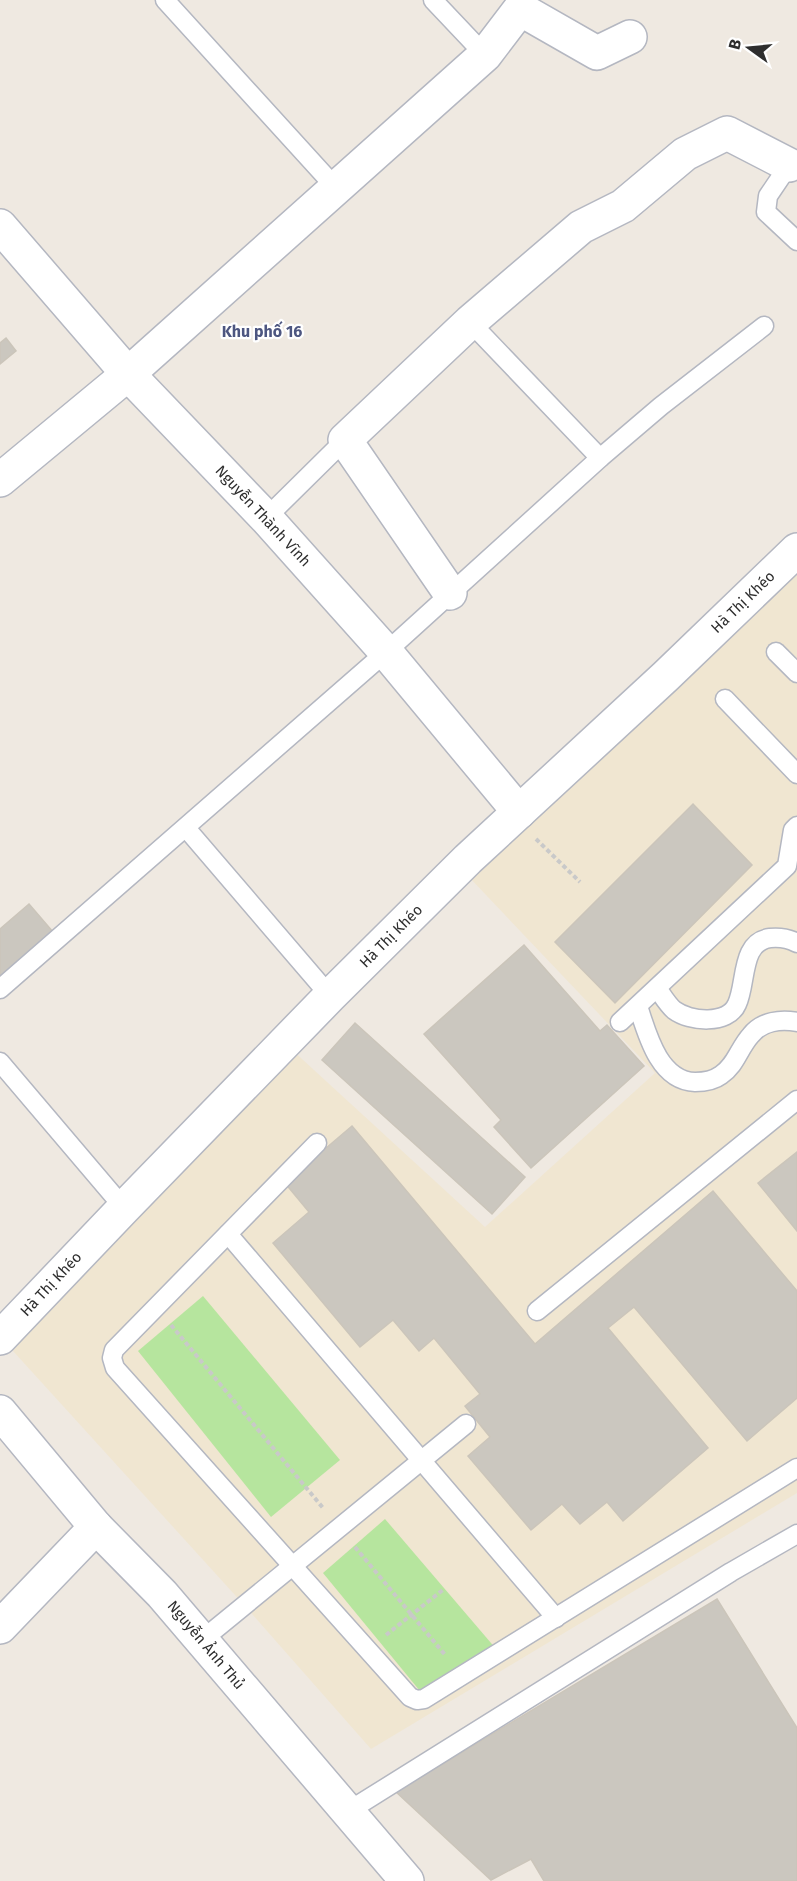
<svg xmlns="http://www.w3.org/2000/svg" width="797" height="1881" font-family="'Fira Sans',sans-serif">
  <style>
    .education { fill: #f0e6d1 }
    .green { fill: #b6e59e }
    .building { fill: #cbc7bf; stroke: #cbc5ba; stroke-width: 1.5 }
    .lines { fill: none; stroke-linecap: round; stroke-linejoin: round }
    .service-casing { stroke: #b4b7c1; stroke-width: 21 }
    .minor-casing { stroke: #b4b7c1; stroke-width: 36 }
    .secondary-casing { stroke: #b4b7c1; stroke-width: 36 }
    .path { stroke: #c9c9c9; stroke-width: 4; stroke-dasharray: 4.5 3; stroke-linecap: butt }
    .service { stroke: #fff; stroke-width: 18 }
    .minor { stroke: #fff; stroke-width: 33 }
    .secondary { stroke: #fff; stroke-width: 33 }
    .labels { text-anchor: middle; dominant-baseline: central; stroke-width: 4.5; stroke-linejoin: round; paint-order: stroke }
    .street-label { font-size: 15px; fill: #2e2e2e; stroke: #fff }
    .neighbourhood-label { font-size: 16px; font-weight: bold; fill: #4d5680; stroke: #fff }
  </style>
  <rect width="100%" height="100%" fill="#efe9e1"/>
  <!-- education -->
  <path class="education" d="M 797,559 L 797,1493 L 371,1749 L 245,1606 L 13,1351 L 84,1260 L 290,1048 L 485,1227 L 655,1073 L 468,876 Z"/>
  <!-- green -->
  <g class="green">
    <path d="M 203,1296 L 340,1460 L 271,1517 L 138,1351 Z"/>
    <path d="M 385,1519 L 497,1650 L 420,1691 L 323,1573 Z"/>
  </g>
  <!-- building -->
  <g class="building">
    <path d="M 6,338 L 16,351 L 0,364 L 0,343 Z"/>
    <path d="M 693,804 L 752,865 L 615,1003 L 555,942 Z"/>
    <path d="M 29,904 L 53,932 L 0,979 L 0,929 Z"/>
    <path d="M 524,945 L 600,1031 L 607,1025 L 644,1066 L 531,1168 L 494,1127 L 501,1120 L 424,1034 Z"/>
    <path d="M 355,1023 L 525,1177 L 492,1214 L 322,1060 Z"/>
    <path d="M 352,1126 L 535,1344 L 713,1191 L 797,1291 L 797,1398 L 747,1441 L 634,1307 L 608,1328 L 708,1448 L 623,1521 L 607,1502 L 580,1524 L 562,1504 L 531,1530 L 468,1456 L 490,1437 L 465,1406 L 480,1394 L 434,1338 L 419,1351 L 393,1320 L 360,1347 L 273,1243 L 309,1212 L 285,1183 Z"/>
    <path d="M 797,1152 L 797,1231 L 758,1183 Z"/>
    <path d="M 717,1599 L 797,1728 L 797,1881 L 544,1881 L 531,1859 L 491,1880 L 396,1792 Z"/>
  </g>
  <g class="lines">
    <!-- service casing -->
    <g class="service-casing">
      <g id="service">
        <path d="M 165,0 L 336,188"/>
        <path d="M 433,0 L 485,55"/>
        <path d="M 793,159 L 768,196 L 766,212 L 797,241"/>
        <path d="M 470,322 L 600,458"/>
        <path d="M 266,518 L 345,440"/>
        <path d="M 776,652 L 797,673"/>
        <path d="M 725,699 L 797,774"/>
        <path d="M 186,828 L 330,996"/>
        <path d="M 657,988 C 662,995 668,1005 674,1010 C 690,1022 728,1025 737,1004 C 747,983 740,942 770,938 C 780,937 788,938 797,943"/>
        <path d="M 0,989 L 386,652 L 600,458 L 661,406 L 764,326"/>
        <path d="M 638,1006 C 647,1034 659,1081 695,1082 C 704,1082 713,1081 721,1075 C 736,1065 739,1048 751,1035 C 762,1021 781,1019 797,1022"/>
        <path d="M 620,1022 L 787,866 L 793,830 L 797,826"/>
        <path d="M 0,1062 L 124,1208"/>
        <path d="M 317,1143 L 114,1350 L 112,1358 L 115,1368 L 410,1697 L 417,1700 L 424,1699 L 797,1468"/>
        <path d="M 228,1234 L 556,1618"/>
        <path d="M 537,1311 L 797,1100"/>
        <path d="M 202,1640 L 466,1424"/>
        <path d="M 347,1812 L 731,1572 L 797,1534"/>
      </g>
    </g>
    <!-- minor casing -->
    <g class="minor-casing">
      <g id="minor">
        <path d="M 0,226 L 128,374 L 266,518 L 386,652 L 519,812"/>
        <path d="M 0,480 L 128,374 L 485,55 L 520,9 L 597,53 L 630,37"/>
        <path d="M 450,593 L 345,440 L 470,322 L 581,227 L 623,206 L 685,154 L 727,133 L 789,165"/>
        <path d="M 0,1338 L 124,1208 L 330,996 L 468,859 L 666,676 L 797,550"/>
        <path d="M 0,1627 L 96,1527"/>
      </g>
    </g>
    <!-- secondary casing -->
    <g class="secondary-casing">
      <path id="secondary" d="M 0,1412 L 96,1527 L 162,1594 L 407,1881"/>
    </g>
    <!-- path -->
    <g class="path">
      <path d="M 536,839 L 580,882"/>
      <path d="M 171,1325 L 323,1508"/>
      <path d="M 355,1547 L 446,1656"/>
      <path d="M 386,1635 L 444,1589"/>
    </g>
    <!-- service -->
    <use href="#service" class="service"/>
    <!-- minor -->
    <use href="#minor" class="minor"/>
    <!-- secondary -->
    <use href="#secondary" class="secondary"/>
  </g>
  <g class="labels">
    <!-- street labels -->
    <g class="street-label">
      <text transform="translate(263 516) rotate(47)">Nguyễn Thành Vĩnh</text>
      <text transform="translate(743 602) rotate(-44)">Hà Thị Khéo</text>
      <text transform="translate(391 936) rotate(-45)">Hà Thị Khéo</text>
      <text transform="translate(51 1284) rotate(-47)">Hà Thị Khéo</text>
      <text transform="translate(206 1645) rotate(50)">Nguyễn Ảnh Thủ</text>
    </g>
    <!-- neighbourhood labels -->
    <g class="neighbourhood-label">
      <text x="262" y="331">Khu phố 16</text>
    </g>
  </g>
  <!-- north arrow -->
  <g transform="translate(749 48) rotate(285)" stroke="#ffffff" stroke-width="4.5" paint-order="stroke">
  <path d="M0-4.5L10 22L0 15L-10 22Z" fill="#2e2e2e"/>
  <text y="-9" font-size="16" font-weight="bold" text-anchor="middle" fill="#2e2e2e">B</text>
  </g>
</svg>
